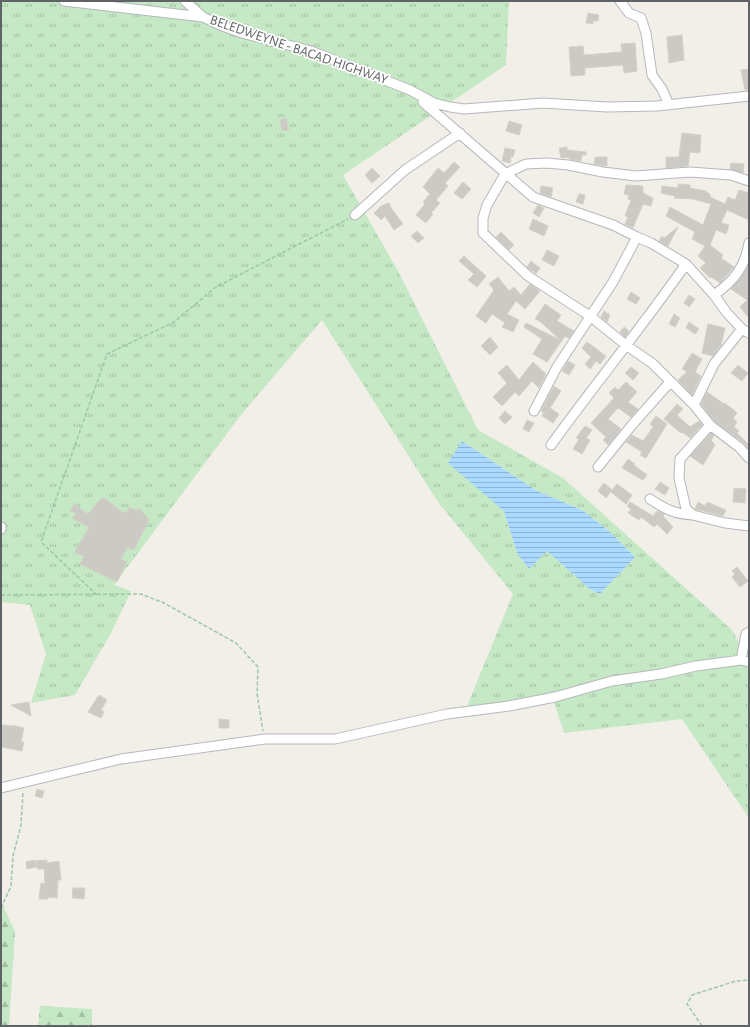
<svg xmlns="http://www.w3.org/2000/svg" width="750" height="1027" viewBox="0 0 750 1027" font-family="'Alegreya Sans',sans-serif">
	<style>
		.grass { fill: url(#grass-tufts); fill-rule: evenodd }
		.forest { fill: url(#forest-firs) }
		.water { fill: url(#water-rules) }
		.building { fill: #cccac5; stroke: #d6d1c6 }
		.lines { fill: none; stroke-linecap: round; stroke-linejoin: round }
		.minor-casing { stroke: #b5b8bc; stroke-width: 11 }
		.path { stroke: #9cc7a9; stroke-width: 1.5; stroke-dasharray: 4 2; stroke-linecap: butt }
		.minor { stroke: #fff; stroke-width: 9 }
		.labels { text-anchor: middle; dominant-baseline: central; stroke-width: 3.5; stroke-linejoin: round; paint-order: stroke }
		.street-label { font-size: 14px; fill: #5f6368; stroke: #fff }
	</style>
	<defs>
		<pattern id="grass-tufts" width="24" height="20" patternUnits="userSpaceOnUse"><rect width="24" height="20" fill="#c5e8c5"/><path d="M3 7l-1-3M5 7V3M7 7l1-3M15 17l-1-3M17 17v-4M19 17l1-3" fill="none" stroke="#a3c0a4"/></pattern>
		<pattern id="forest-firs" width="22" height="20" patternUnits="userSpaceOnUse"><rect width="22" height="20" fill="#c5e8c5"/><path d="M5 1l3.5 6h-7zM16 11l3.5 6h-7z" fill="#a3c0a4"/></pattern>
		<pattern id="water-rules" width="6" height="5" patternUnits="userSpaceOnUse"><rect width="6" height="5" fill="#aadaff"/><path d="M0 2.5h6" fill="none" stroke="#8eb4d2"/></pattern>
	</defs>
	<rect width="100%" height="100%" fill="#f1efe8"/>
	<path class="grass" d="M1,1H509L506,65L343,175L398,271L478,430L563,478L732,630L749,662V818L682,719L564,733L554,702L463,716L513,594L438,502L322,320L240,416L114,585L131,591L111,633L75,695L31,703L46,654L30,605L1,602ZM462,441L537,491L582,510L610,532L635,557L600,594L591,590L547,550L529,569L517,553L504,511Z"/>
	<path class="forest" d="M1,901L15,932L9,1026H1Z
		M40,1006L92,1009V1026H38Z"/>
	<path class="water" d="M462,441L537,491L582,510L610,532L635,557L600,594L591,590L547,551L529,569L517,553L504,511L448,463Z"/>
	<path class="building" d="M588,13L599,15L598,21H593V24L586,23Z
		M682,35L684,60L669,63L667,37Z
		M635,43L637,71L624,73L623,65L585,68V75L571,76L569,47L583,46L584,55L622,52L621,44Z
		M749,69V90H745L741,70Z
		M286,118L289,130L282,131L280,120Z
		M509,121L522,125L519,135L506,131Z
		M682,133L701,135L700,153L690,152L688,166L666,168V157H679Z
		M567,147V150L586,152V155H582L581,161L569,159L570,157L561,158L559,148Z
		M505,148L515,150L513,157L511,156L510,163L502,161Z
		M595,157H607V166L594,164Z
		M454,162L460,167L445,183L448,186L436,200L440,203L431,213L433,214L426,223L416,215L425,204L423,202L430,194L423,187L438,168L444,173Z
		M731,163L744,164L743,173L730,169Z
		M372,168L380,176L372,183L365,175Z
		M463,182L471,189L462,199L454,193Z
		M678,184L690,185V188L706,191V192L710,194V197L725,204L728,197L735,200L739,190L749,193V220L727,210L721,223L729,225L726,234L716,230L710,245L723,255L721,258L734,267L720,283L711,277L710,278L700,268L706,263L698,256L705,246L692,239L695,232L666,216L670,207L703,225L711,204L693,199L674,198L675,196L661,193L662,186L678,188Z
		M626,185L643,186V193L653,198L651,206L643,204L633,228L625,224L628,217L625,216L631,200L628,199L629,195L624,194Z
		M541,186L553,188L551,197L540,193Z
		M579,194L585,195L583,204L576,202Z
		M389,203L391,208L403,224L394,230L385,216L381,220L374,213L381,206Z
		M538,205L544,208L539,217L533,213Z
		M533,219L548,226L544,236L529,229Z
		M678,227L668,246L659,241L662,236L664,238Z
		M417,231L424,238L418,243L411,236Z
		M501,232L514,245L509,250L496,237Z
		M547,250L559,256L554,266L542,260Z
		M464,256L486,276L477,287L468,280L474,274L459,261Z
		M531,261L540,268L536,274L527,267Z
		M749,264V318L740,307L747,300L731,289L742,276Z
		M498,277L509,291L514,287L521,295L530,284L540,291L525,309L516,301L507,314L519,320L513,332L502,327L505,323L492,314L486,323L476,316L494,290L489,284Z
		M631,292L640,298L636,304L627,299Z
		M689,295L695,299L689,307L684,303Z
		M545,304L561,315L557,321L574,331L569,338L565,336L547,362L533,354L542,339L524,327L526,323L560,340L541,322L535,319Z
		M604,311L610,315L607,322L601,317Z
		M674,314L680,318L675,327L669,324Z
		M689,322L699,329L695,334L686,328Z
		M708,324L725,328L721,345L713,356L702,353Z
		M624,327L629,331L625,337L620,332Z
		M490,337L498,347L490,355L481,346Z
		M587,342L606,356L600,364L596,361L590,369L585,364L591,357L582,348Z
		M692,353L702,359L695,372L701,376L692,395L678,380L687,372L682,369Z
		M568,361L575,365L569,375L562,371Z
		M533,362L546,374L539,388L532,381L519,396L515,392L502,406L493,397L507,383L498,373L507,365L519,380Z
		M738,365L748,373L742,381L731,373Z
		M631,367L639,373L633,380L625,373Z
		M626,382L637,392L628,402L638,409L631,417L618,408L608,419L621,429L608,445L603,440L606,437L591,423L614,398L609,393L615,387L618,390Z
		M554,386L561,391L550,408L559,414L553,423L542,416L544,413L541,411Z
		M707,392L724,404L725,403L737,413L733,418L737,422L734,427L739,431L737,433L749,445V449L743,442L714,421L701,404Z
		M677,404L683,409L677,415L690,427L699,421L702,425L690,438L682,432L681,433L664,419Z
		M505,411L512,417L505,424L499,418Z
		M656,416L667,424L646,458L640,455L642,452L626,442L632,435L643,441L653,427L650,424Z
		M527,420L534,423L529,432L523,429Z
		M585,426L592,430L586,438L590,440L582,454L573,449L579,439L576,438Z
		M711,433L714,436L711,440L715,445L703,465L690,456Z
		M628,459L635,464L634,465L647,475L643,480L622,468Z
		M660,482L669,488L665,495L655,489Z
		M604,483L612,490L606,498L598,491Z
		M617,484L632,495L626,504L611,492Z
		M734,488L746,489L745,503L733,502Z
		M101,498L102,499L104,498L124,513L126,511L127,512L129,507L138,511L139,508L149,519L134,550L128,547L121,559L127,562L117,582L80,564L84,556L74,553L89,527L72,518L76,514L70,510L74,504L88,514Z
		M630,502L653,516L657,511L664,514L663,516L673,527L667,534L657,524L654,527L641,517L639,520L628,513L631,509L627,506Z
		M698,502L705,506L707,502L726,510L723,516L695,509Z
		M737,567L748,581L740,587L732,577L735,574L732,571Z
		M99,695L107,700L101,710L104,712L101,718L88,712Z
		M29,702L31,716L11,705Z
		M219,719L229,720V728H219Z
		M1,725L16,726L24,728L21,742H24L22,751L1,747Z
		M37,789L44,791L42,798L35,796Z
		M35,860L36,867L27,869L26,862Z
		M47,860V863L59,861L61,880H58L57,898L48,897V899H39L41,883L45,884L44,869H37L36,861Z
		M73,888H85L84,899L72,898Z"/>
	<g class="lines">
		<g class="minor-casing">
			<path id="minor" d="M64,1L203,17
				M185,1L203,17L220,25L242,33L311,51L410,90L434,103L450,107L464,109L543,103L607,107L657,106L749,96
				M620,1L629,13L641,18L646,33L652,75L662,89L669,105
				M423,102L533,197L613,225L637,237L651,243L686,264L714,295L727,313L742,329L749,333
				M749,181L731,175L690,172L636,176L603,172L568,165L547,163L526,164L505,174L487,205L483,218V233L528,276L590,316L627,346L652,363L694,405L710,425L739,447L749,458
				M355,215L405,170L460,133
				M714,295C734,281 745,267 749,243
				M694,405L714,364L742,329
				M534,411L557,367L613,282L637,237
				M710,425L680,459L679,478L686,509L693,515L725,523L749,526
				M551,445C595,384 643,326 686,264
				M598,467L632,425L670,382
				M650,499C665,509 674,514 693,515
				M1,527V529
				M741,660L746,634L749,632
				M1,788L121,759L265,739H335L447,714L509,706L555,697L612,681L661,674L696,666L741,660L749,662"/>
		</g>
		<path class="path" d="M1,595L141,594L164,603L236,643L258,667L257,694L263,731
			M97,595L41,542L107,354L174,322L216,287L348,219
			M1,908L11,886L13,856L21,825L23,792
			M702,1026L687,1004L692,995L736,981L749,980"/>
		<use href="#minor" class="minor"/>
	</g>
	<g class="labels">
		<g class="street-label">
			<text transform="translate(299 50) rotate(19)">BELEDWEYNE - BACAD HIGHWAY</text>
		</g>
	</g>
	<rect width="750" height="1027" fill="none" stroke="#5f6368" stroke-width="4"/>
</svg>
